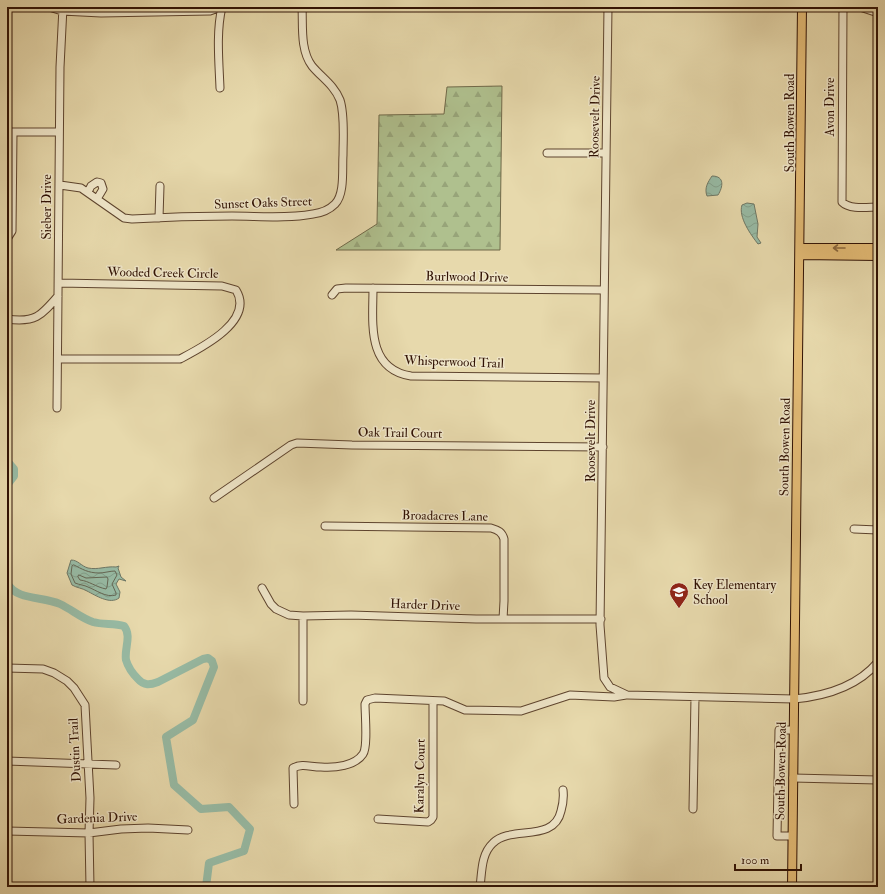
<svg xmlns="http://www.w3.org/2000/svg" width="885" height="894" viewBox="0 0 885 894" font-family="'IM FELL Double Pica',serif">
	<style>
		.forest { fill: url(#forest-firs); stroke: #706949 }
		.water { fill: url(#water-waves); stroke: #6e7765 }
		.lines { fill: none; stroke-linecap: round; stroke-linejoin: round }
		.shore { stroke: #646654; stroke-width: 1 }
		.river { stroke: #97bba5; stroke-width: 8 }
		.minor-casing { stroke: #5e442e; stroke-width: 9 }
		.major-casing { stroke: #311204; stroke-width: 10 }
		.minor { stroke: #efe6c9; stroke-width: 7 }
		.major { stroke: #e4bc76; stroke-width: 8 }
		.oneway { stroke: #8a673d }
		.labels { text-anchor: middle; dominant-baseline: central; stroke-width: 3; stroke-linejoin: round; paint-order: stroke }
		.street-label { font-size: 13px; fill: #311204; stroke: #efe6c9 }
		.poi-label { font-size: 13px; fill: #311204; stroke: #efe6c9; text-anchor: start }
	</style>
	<defs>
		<pattern id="forest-firs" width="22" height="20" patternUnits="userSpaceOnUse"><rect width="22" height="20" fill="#afc08e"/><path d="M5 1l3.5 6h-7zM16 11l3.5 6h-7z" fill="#97a479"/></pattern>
		<pattern id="water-waves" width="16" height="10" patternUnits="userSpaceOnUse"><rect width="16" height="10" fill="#97bba5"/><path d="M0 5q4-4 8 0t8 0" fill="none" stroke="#83a08c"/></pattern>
	</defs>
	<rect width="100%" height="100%" fill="#e7d9ac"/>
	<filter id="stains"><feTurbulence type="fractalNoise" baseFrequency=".005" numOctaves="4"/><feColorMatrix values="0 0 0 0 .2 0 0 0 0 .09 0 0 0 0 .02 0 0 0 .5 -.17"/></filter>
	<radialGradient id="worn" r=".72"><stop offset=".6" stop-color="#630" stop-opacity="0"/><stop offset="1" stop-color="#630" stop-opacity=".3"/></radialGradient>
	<path class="forest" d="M502,86L500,250H336L377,224L379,115L444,114L447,87Z"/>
	<path class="water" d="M712,176C725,176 723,187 718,195L707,196C704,188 708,182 712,176Z
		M747,203L754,204L758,224L757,237L761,243L758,244C751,235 738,217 742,205Z
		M71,560C78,560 81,566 88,568C98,570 106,566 116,567L119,566L118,568L121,577L126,581L119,579L116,584L120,592L119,598C110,605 95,595 87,591C82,588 77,588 72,585L67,573Z"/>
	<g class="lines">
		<path class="shore" d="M74,565C82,569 88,573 99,573C104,573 110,571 115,571L117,575L112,584L116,593V595C106,598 96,590 88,587C84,585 80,585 75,583L71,574L72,566Z
			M79,575L86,578L107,577L108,579L107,587L106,589C96,587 89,581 80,580L78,577Z"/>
		<path class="river" d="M7,462L9,463L14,469V476L7,485
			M7,583C17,601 43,596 60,604C71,609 81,618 93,622C103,625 114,623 124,626C132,636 124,649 126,660C128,667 133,674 138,679C144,686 150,685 158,682L203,659L208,658L212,661L214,667L193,720L166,737L174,785L201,809L229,807L250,829L244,851L209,863L206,887"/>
		<g class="minor-casing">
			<path id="minor" d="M49,7L62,11L101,13L210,11L221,7
				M608,7L600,625L604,678L610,687L627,695L794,699C826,696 857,687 878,662
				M843,7L842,202C850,210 868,207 878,207
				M860,7L878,13
				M220,88C219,62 216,32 222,7
				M7,132H59
				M547,153H606
				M60,185L81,188L124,218L132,219C165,217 198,216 232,216C258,216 287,219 313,214C321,213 329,210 335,204C345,194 342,169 343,155C343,139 345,115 340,100C334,85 322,78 312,66C300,50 303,26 302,7
				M88,192L91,186L97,182L101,183L103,189L97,199
				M159,218L160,186
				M7,239L12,231L13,132
				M373,288C373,322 366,369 411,376L603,378
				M332,295L337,289L346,288L604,290
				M7,319C35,323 41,316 58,296
				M58,359H180C201,348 255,321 236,290L222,286L59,283
				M57,408L60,67L63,7
				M214,498L291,445L297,443L352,445L603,447
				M325,526L491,528C498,530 502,532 504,539V601L503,619
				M854,529L878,530V528
				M262,588L271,604L276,609L289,615L303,616L351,615L476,619H601
				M303,616V701
				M7,668L43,669L54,673L67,681L74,688L85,705L90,798L89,833L90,887
				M7,761L116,765
				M793,778L878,780
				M294,804L293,768C303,763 310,767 321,767C335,768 355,766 363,754C368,747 365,714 365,704L367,700L375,698L444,701L465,710L521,711L570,695L614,697L626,695
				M693,809L695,697
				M378,819L428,822L431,820L433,817V701
				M7,831L89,833L121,829L148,828L188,830
				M792,836H777L779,730H793
				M480,887C482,872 481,854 493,843C511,825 554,843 561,811C563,804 564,798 563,790"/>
		</g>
		<g class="major-casing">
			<path id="major" d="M800,248H878
				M800,255L878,256
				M792,887L802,7"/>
		</g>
		<use href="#minor" class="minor"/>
		<use href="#major" class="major"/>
	</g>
	<defs><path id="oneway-shaft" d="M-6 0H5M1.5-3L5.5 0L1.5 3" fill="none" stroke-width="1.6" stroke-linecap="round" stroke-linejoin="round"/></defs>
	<use class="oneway" href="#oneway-shaft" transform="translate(839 248) rotate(-180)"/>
	<defs>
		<g id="school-pin" transform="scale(1)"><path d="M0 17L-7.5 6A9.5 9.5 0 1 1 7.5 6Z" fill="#8f2418" stroke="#efe6c9"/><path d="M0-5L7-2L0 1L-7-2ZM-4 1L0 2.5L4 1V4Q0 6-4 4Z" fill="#fff"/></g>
	</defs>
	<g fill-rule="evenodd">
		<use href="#school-pin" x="679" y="592"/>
	</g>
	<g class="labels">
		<g class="street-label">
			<text transform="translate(830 107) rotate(-90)">Avon Drive</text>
			<text transform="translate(595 117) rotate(-89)">Roosevelt Drive</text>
			<text transform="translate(790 123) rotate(-90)">South Bowen Road</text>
			<text transform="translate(263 203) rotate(-2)">Sunset Oaks Street</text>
			<text transform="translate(47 207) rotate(-90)">Sieber Drive</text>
			<text transform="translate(163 273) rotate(1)">Wooded Creek Circle</text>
			<text transform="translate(467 277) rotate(1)">Burlwood Drive</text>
			<text transform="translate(454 362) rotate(2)">Whisperwood Trail</text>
			<text transform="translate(400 433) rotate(1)">Oak Trail Court</text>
			<text transform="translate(591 441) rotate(-90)">Roosevelt Drive</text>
			<text transform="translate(785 447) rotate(-89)">South Bowen Road</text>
			<text transform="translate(445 516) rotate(1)">Broadacres Lane</text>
			<text transform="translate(425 605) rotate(2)">Harder Drive</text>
			<text transform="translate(75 750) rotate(-93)">Dustin Trail</text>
			<text transform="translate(781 771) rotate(-89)">South Bowen Road</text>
			<text transform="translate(420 776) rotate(-89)">Karalyn Court</text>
			<text transform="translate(97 818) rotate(-2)">Gardenia Drive</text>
		</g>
		<g class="poi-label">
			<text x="693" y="585">Key Elementary<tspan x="693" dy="15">School</tspan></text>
		</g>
	</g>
	<rect width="885" height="894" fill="none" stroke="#e7d9ac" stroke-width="24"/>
	<rect x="8" y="8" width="869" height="878" fill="none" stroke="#311204" stroke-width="2"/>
	<rect x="12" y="12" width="861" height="870" fill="none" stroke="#311204"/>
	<path d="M735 864v6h66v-6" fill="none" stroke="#311204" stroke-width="2"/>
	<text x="741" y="864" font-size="12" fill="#311204" stroke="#efe6c9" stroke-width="3" paint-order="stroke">100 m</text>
	<rect width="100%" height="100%" filter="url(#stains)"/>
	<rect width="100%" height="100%" fill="url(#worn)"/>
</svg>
